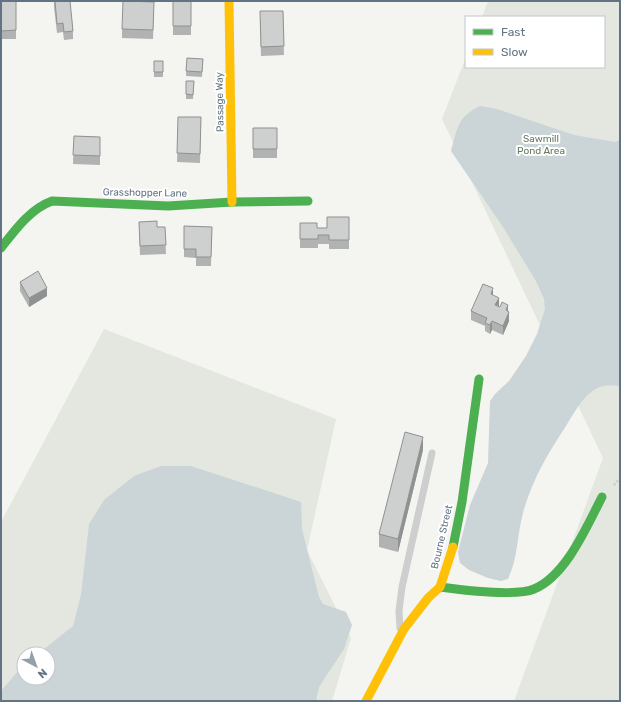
<svg xmlns="http://www.w3.org/2000/svg" width="621" height="702" viewBox="0 0 621 702" font-family="Rubik,sans-serif">
	<style>
		.green { fill: #e3e7df; fill-rule: evenodd }
		.water { fill: #cbd4d6 }
		.lines { fill: none; stroke-linecap: round; stroke-linejoin: round }
		.path { stroke: #cacbcb; stroke-width: 2.5; stroke-dasharray: 2 2; stroke-linecap: butt }
		.lane { stroke: #cdcece; stroke-width: 7 }
		.fast { stroke: #4caf50; stroke-width: 9 }
		.slow { stroke: #ffc107; stroke-width: 9 }
		.wall { fill: #b1b2b2 }
		.shaded-wall { fill: #909191 }
		.building { fill: #cecfcf; stroke: #909191 }
		.labels { text-anchor: middle; dominant-baseline: central; stroke-width: 4; stroke-linejoin: round; paint-order: stroke }
		.street-label { font-size: 10px; fill: #627483; stroke: #fff }
		.park-label { font-size: 10px; fill: #667a61; stroke: #fff }
	</style>
	<rect width="100%" height="100%" fill="#f4f4f1"/>
	<path class="green" d="M488,1H620V701H514L603,458L442,119L466,57V67H604V17H482Z
		M104,329L336,419L307,550L351,638L332,701H1V522ZM24,654H48V678H24Z"/>
	<path class="water" d="M480,106L497,109L574,135L615,142L620,140V386C611,385 602,384 594,390C581,399 574,413 566,426C548,453 531,482 523,513C517,535 518,558 508,579L501,581L488,578L469,570L460,563L458,552L470,505L488,463L490,401L495,394L509,381L526,356L537,334L545,309L544,299L536,281L503,227L451,151C457,129 458,116 480,106Z
		M161,466H191L301,502L302,529L319,597L323,604L346,612L352,625L344,649L319,687L316,701H1V691L24,664V678H48V654H32L35,650L44,649L73,626L81,595L89,524L104,500L134,476Z"/>
	<g class="lines">
		<path class="path" d="M614,485L620,478"/>
		<path class="lane" d="M400,628L399,611L402,587L432,453"/>
		<path class="fast" d="M1,248C15,230 30,209 52,201L168,206L232,202L308,201
			M453,547L462,502L479,379
			M440,587C462,590 515,597 534,589C566,576 587,526 602,497"/>
		<path class="slow" d="M229,1L232,202
			M366,701L404,629L428,598L440,587L453,547"/>
	</g>
	<path class="wall" d="M1,1H16V39H1Z
		M54,1H70L73,31V39L64,40L63,32L57,33L54,7Z
		M173,1H191V35H173Z
		M154,11L153,39L122,38V29Z
		M283,11L284,55L261,56L260,20Z
		M187,58L203,59L202,77L186,76Z
		M154,61H163V77H154Z
		M186,81H194L193,99H186Z
		M178,117H201L200,163L177,162Z
		M253,128H277V158H253Z
		M74,136L100,137V165L73,164Z
		M349,217V249H329V244H318V248H300V223L317,228H327Z
		M139,222L157,227H165L166,254L140,255Z
		M184,226L212,227L211,266H196V258L184,257Z
		M20,282L47,296L29,307L20,291Z
		M493,295L499,307L508,311L509,321L503,335L492,330L490,334L485,331V326L471,320V311Z
		M423,450L398,552L379,547V534Z"/>
	<path class="shaded-wall" d="M47,288V296L29,307V298Z
		M493,288V297L491,294Z
		M499,298V306L495,305Z
		M508,305V314L509,312V321L503,335V326L506,310Z
		M492,321V330L490,334V325Z
		M423,437V450L398,552V539Z"/>
	<path class="building" d="M1,1H16V30L1,31Z
		M55,1H70L73,31L64,32L63,23L57,24Z
		M123,1L154,2L153,30L122,29Z
		M173,1H191V26H173Z
		M260,11H283L284,46L261,47Z
		M187,58L203,59L202,72L186,71Z
		M154,61H163V72H154Z
		M186,81H194L193,95L186,94Z
		M178,117H201L200,154L177,153Z
		M253,128H277V149H253Z
		M74,136L100,137V156L73,155Z
		M327,217H349V240H329V235H318V239H300V223H317V228H327Z
		M157,221V227H165L166,245L140,246L139,222Z
		M184,226L212,227L211,257H196V249H184Z
		M38,271L47,288L29,298L20,282Z
		M483,284L493,288L491,294L499,298L495,305L500,307L502,302L508,305L506,310L509,312L503,326L492,321L490,325L485,323L487,318L471,311Z
		M405,432L423,437L398,539L379,534Z"/>
	<g class="labels">
		<g class="street-label">
			<text transform="translate(220 102) rotate(-91)">Passage Way</text>
			<text transform="translate(145 193) rotate(1)">Grasshopper Lane</text>
			<text transform="translate(442 537) rotate(-77)">Bourne Street</text>
		</g>
		<g class="park-label">
			<text x="541" y="139">Sawmill<tspan x="541" dy="12">Pond Area</tspan></text>
		</g>
	</g>
	<rect width="621" height="702" fill="none" stroke="#627483" stroke-width="4"/>
	<rect x="465" y="16" width="140" height="52" fill="#ffffff" stroke="#c0c7cd"/>
	<rect x="473" y="29" width="20" height="6" fill="#4caf50" stroke="#c0c7cd"/>
	<text x="501" y="36" font-size="12" fill="#627483">Fast</text>
	<rect x="473" y="49" width="20" height="6" fill="#ffc107" stroke="#c0c7cd"/>
	<text x="501" y="56" font-size="12" fill="#627483">Slow</text>
	<g transform="translate(36 666) rotate(139)"><circle r="19" fill="#ffffff" stroke="#c0c7cd"/>
	<path d="M0-3L7 15L0 10L-7 15Z" fill="#95a1aa"/>
	<text y="-6" font-size="11" font-weight="bold" text-anchor="middle" fill="#627483">N</text>
	</g>
</svg>
